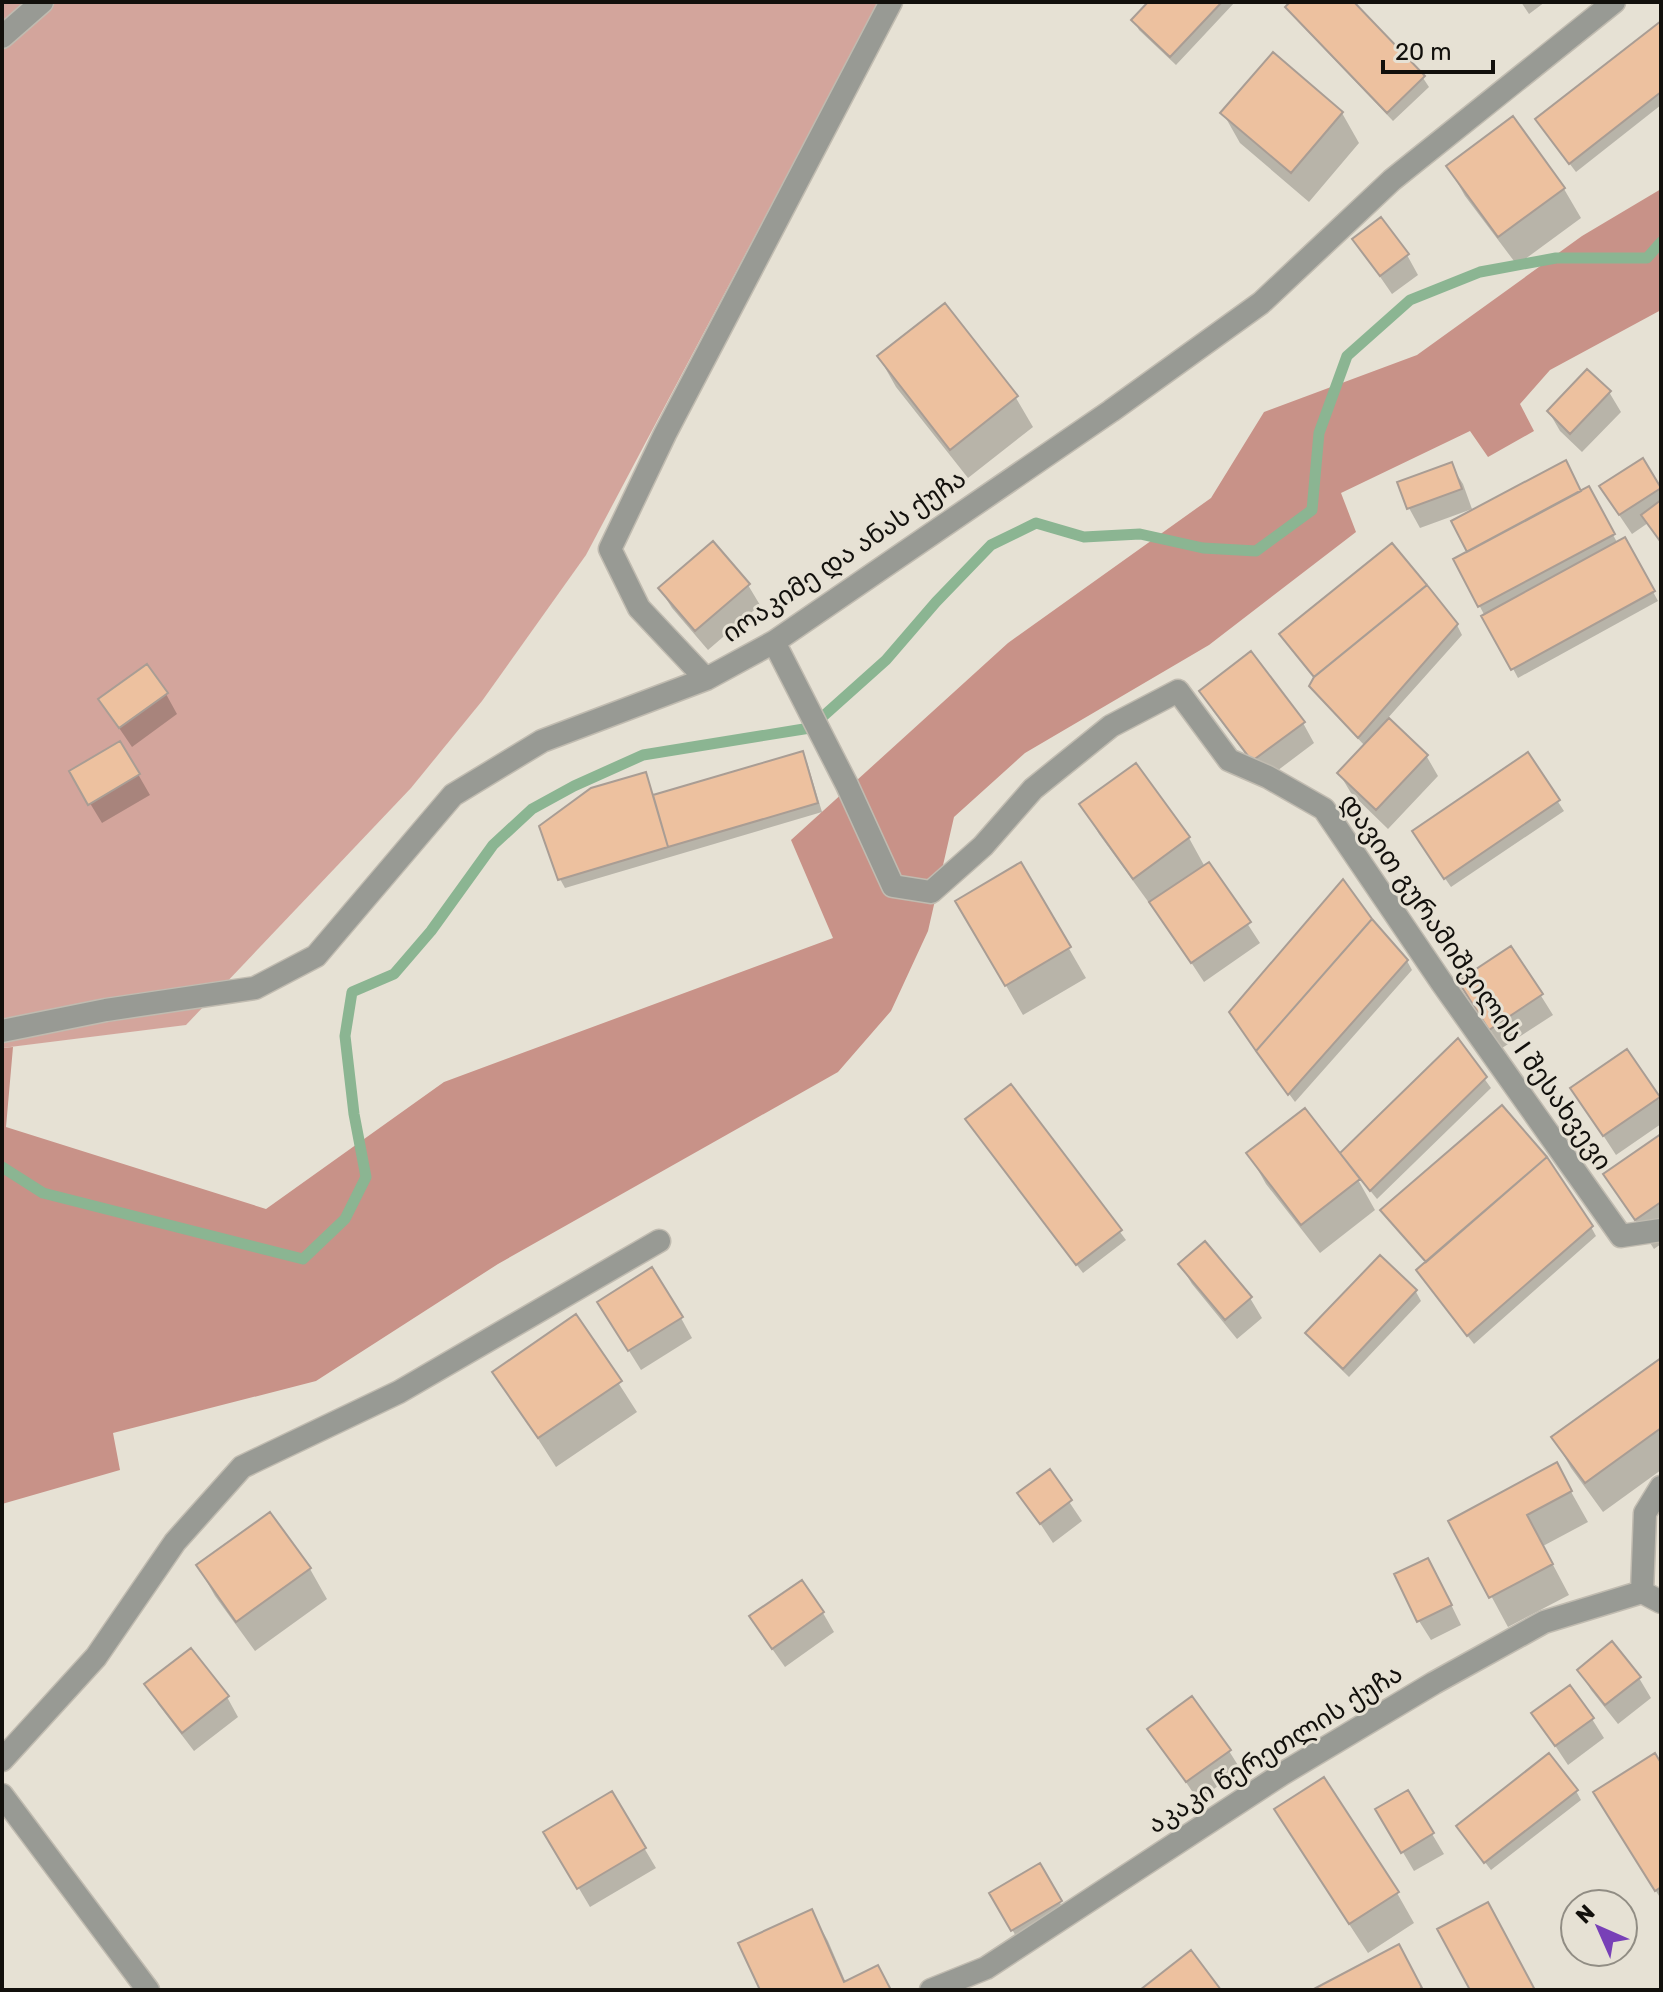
<svg xmlns="http://www.w3.org/2000/svg" width="1663" height="1992" viewBox="0 0 1663 1992" font-family="Rubik,'Noto Sans Georgian',sans-serif">
	<style>
		.green { fill: #d3a59c }
		.forest { fill: #c89288 }
		.shadow { fill: #0003 }
		.lines { fill: none; stroke-linecap: round; stroke-linejoin: round }
		.stream { stroke: #8bb592; stroke-width: 11 }
		.building { fill: #edc19f; stroke: #a99d94; stroke-width: 2 }
		.minor-casing { stroke: #c0bbb0; stroke-width: 25 }
		.minor { stroke: #989a94; stroke-width: 22 }
		.labels { text-anchor: middle; dominant-baseline: central; stroke-width: 6; stroke-linejoin: round; paint-order: stroke }
		.street-label { font-size: 26px; fill: #12100c; stroke: #e6e1d4 }
	</style>
	<rect width="100%" height="100%" fill="#e6e1d4"/>
	<path class="green" d="M2,2H879L586,555L482,701L411,788L186,1025L2,1048Z"/>
	<path class="forest" d="M1661,189V310L1550,370L1520,404L1534,431L1488,457L1470,431L1341,493L1356,532L1209,645L1025,753L954,817L928,931L891,1011L838,1072L498,1264L316,1381L113,1433L120,1470L2,1504V1048L13,1047L6,1127L266,1209L444,1082L833,938L791,840L1008,643L1211,498L1264,412L1417,355L1582,236Z"/>
	<path class="shadow" d="M1151,2H1235L1176,65L1139,30L1134,20Z
		M1293,2H1351L1423,78L1429,87L1393,121L1293,16L1288,7Z
		M1521,2H1545L1529,14Z
		M1661,24V105L1576,172L1543,129Z
		M1223,113H1342L1359,143L1309,202L1240,143Z
		M1448,166L1564,189L1581,218L1517,265L1465,196Z
		M1354,239L1407,255L1418,275L1392,294Z
		M944,306L1016,398L1033,427L968,478L896,387L879,357Z
		M1609,392L1621,412L1582,452L1560,431L1549,412Z
		M1642,460L1661,489V543L1648,523L1632,534L1613,506Z
		M1451,465L1463,484L1472,509L1420,528L1409,508Z
		M1588,489L1618,544L1625,540L1658,601L1518,678L1455,560Z
		M748,585L760,605L708,650L672,608L660,589Z
		M1457,625L1462,635L1387,719L1427,757L1438,776L1388,829L1351,793L1339,773L1365,746L1317,695L1311,686L1315,679L1281,634Z
		M1202,691L1303,723L1314,743L1265,780L1213,711Z
		M166,694L177,714L132,747L100,700Z
		M120,743L150,795L102,823L71,772Z
		M802,753L807,762L822,812L565,888L560,879L645,774L654,797Z
		M1527,755L1564,811L1451,887L1419,841Z
		M1136,765L1189,838L1205,867L1209,865L1260,943L1204,982L1154,906L1152,907L1099,834L1082,804Z
		M1020,864L1086,978L1023,1015L957,901Z
		M1511,948L1553,1015L1502,1048L1472,1001Z
		M1407,961L1412,970L1295,1102L1236,1021Z
		M1457,1041L1491,1088L1377,1199L1359,1177L1357,1178L1375,1210L1320,1253L1266,1184L1249,1154L1339,1156Z
		M1011,1087L1126,1240L1083,1273L973,1128Z
		M1573,1089L1658,1098L1661,1103V1124L1616,1155Z
		M1661,1136V1244L1654,1249L1606,1175Z
		M1383,1211L1591,1227L1596,1236L1474,1344L1424,1280L1427,1264Z
		M1205,1244L1250,1298L1262,1318L1237,1339L1192,1284L1180,1264Z
		M1380,1257L1416,1292L1421,1301L1349,1377L1313,1342L1308,1333Z
		M576,1317L637,1412L556,1467L495,1372Z
		M681,1318L692,1338L641,1370L611,1322Z
		M1661,1360V1470L1603,1512L1571,1468L1554,1438Z
		M1556,1465L1588,1522L1543,1546L1569,1595L1508,1627L1451,1522Z
		M1049,1472L1082,1521L1053,1543L1020,1493Z
		M270,1514L310,1569L327,1599L255,1651L215,1596L198,1566Z
		M1439,1580L1461,1625L1431,1640L1419,1621Z
		M823,1613L834,1632L785,1667L763,1636Z
		M1579,1670L1639,1678L1651,1698L1618,1724L1591,1690Z
		M147,1684L227,1697L238,1717L194,1751L158,1704Z
		M1534,1714L1592,1719L1604,1738L1568,1765Z
		M1150,1729L1229,1751L1241,1770L1198,1800Z
		M1661,1766V1899L1612,1823Z
		M1576,1791L1581,1800L1491,1870L1464,1835Z
		M1407,1792L1444,1854L1414,1871L1378,1810Z
		M612,1794L656,1868L590,1907L546,1833Z
		M1294,1840L1397,1893L1414,1923L1368,1953Z
		M1039,1866L1071,1922L1024,1950L991,1893Z
		M811,1911L828,1941L846,1983L890,1990H762Z"/>
	<g class="lines">
		<path class="stream" d="M2,1167L43,1193L303,1259L345,1219L366,1177L354,1114L345,1036L352,992L394,974L431,931L493,845L532,809L574,786L643,755L810,728L886,660L936,602L991,545L1036,523L1084,537L1140,534L1203,548L1256,551L1312,510L1319,433L1347,356L1410,300L1480,272L1556,258H1647L1661,242"/>
	</g>
	<path class="building" d="M1148,2H1222L1170,57L1131,20Z
		M1290,2H1354L1425,76L1387,113L1285,7Z
		M1661,21V92L1569,164L1535,119Z
		M1273,52L1343,112L1291,173L1220,113Z
		M1513,116L1565,188L1498,237L1446,166Z
		M1381,217L1409,254L1380,276L1352,239Z
		M945,303L1018,396L950,450L877,356Z
		M1587,369L1611,391L1570,434L1547,411Z
		M1643,458L1661,488L1619,515L1599,486Z
		M1566,460L1581,491L1467,552L1451,521Z
		M1452,462L1462,489L1407,509L1397,482Z
		M1589,486L1615,534L1478,607L1453,559Z
		M1661,500V540L1660,541L1641,515Z
		M1625,537L1655,591L1511,670L1481,616Z
		M713,541L750,584L695,631L658,588Z
		M1392,543L1427,585L1314,677L1279,634Z
		M1427,585L1458,624L1358,738L1309,686L1314,677Z
		M1251,651L1305,722L1252,761L1199,691Z
		M147,664L168,693L119,728L98,699Z
		M1389,718L1428,755L1376,810L1337,773Z
		M120,741L140,774L88,805L69,771Z
		M803,751L818,803L668,847L653,795Z
		M1528,752L1560,800L1444,879L1412,831Z
		M1136,763L1190,837L1133,879L1079,804Z
		M646,772L668,847L558,880L539,826L591,788Z
		M1021,862L1071,947L1005,986L955,901Z
		M1209,862L1251,922L1191,963L1149,902Z
		M1343,879L1372,919L1256,1051L1229,1012Z
		M1372,919L1408,960L1288,1095L1256,1051Z
		M1511,946L1543,994L1489,1030L1458,981Z
		M1458,1038L1487,1077L1370,1191L1340,1153Z
		M1627,1049L1660,1097L1603,1136L1570,1088Z
		M1011,1084L1122,1230L1076,1265L965,1119Z
		M1502,1105L1547,1157L1426,1262L1380,1210Z
		M1305,1108L1360,1179L1301,1225L1246,1153Z
		M1661,1134V1202L1635,1220L1603,1174Z
		M1547,1157L1593,1226L1467,1336L1416,1270Z
		M1205,1241L1252,1297L1225,1320L1178,1264Z
		M1380,1255L1417,1290L1343,1369L1305,1333Z
		M652,1267L683,1317L628,1351L597,1302Z
		M576,1314L622,1381L538,1438L492,1372Z
		M1661,1358V1428L1585,1483L1551,1437Z
		M1557,1462L1572,1491L1527,1515L1553,1564L1489,1598L1448,1521Z
		M1050,1469L1072,1500L1040,1524L1017,1493Z
		M270,1512L311,1568L236,1622L196,1565Z
		M1428,1558L1452,1605L1417,1622L1394,1574Z
		M802,1580L824,1612L772,1649L749,1616Z
		M1612,1641L1641,1677L1605,1705L1577,1670Z
		M191,1648L229,1696L182,1733L144,1684Z
		M1570,1685L1594,1718L1555,1746L1531,1713Z
		M1192,1696L1231,1750L1186,1782L1147,1729Z
		M1549,1753L1578,1790L1484,1863L1456,1826Z
		M1655,1753L1661,1763V1887L1655,1891L1593,1792Z
		M1324,1777L1399,1892L1349,1924L1274,1809Z
		M1408,1790L1434,1833L1401,1853L1375,1809Z
		M612,1791L646,1848L577,1889L543,1832Z
		M1040,1863L1062,1901L1011,1931L989,1893Z
		M1488,1902L1535,1990H1470L1437,1929Z
		M812,1909L844,1982L878,1965L891,1990H760L738,1943Z
		M1399,1944L1422,1988L1417,1990H1312Z
		M1191,1950L1221,1990H1140Z"/>
	<g class="lines">
		<g class="minor-casing">
			<path id="minor" d="M2,37L42,2
				M774,642L847,785L893,886L931,892L983,846L1033,789L1111,726L1178,691L1229,760L1268,777L1324,809L1442,983L1621,1236L1661,1230
				M706,679L639,608L610,549L665,434L891,2
				M2,1031L106,1010L255,988L316,956L453,795L542,741L706,679L774,642L1111,411L1261,303L1392,180L1614,2
				M1642,1592L1645,1513L1661,1487
				M2,1760L96,1657L175,1542L242,1467L399,1392L659,1241
				M2,1795L148,1990
				M931,1990L986,1968L1282,1774L1434,1683L1544,1622L1642,1592L1661,1602"/>
		</g>
		<use href="#minor" class="minor"/>
	</g>
	<g class="labels">
		<g class="street-label">
			<text transform="translate(844 556) rotate(-34)">იოაკიმე და ანას ქუჩა</text>
			<text transform="translate(1476 982) rotate(55)">დავით გურამიშვილის I შესახვევი</text>
			<text transform="translate(1275 1749) rotate(-32)">აკაკი წერეთლის ქუჩა</text>
		</g>
	</g>
	<rect width="1663" height="1992" fill="none" stroke="#12100c" stroke-width="8"/>
	<g transform="translate(1599 1928) rotate(315)"><circle r="38" fill="#e6e1d4" stroke="#918d84" stroke-width="2"/>
	<path d="M0-6L14 30L0 20L-14 30Z" fill="#7840b7"/>
	<text y="-12" font-size="22" font-weight="bold" text-anchor="middle" fill="#12100c">N</text>
	</g>
	<path d="M1383 60v12h110v-12" fill="none" stroke="#12100c" stroke-width="4"/>
	<text x="1395" y="60" font-size="24" fill="#12100c" stroke="#e6e1d4" stroke-width="6" paint-order="stroke">20 m</text>
</svg>
